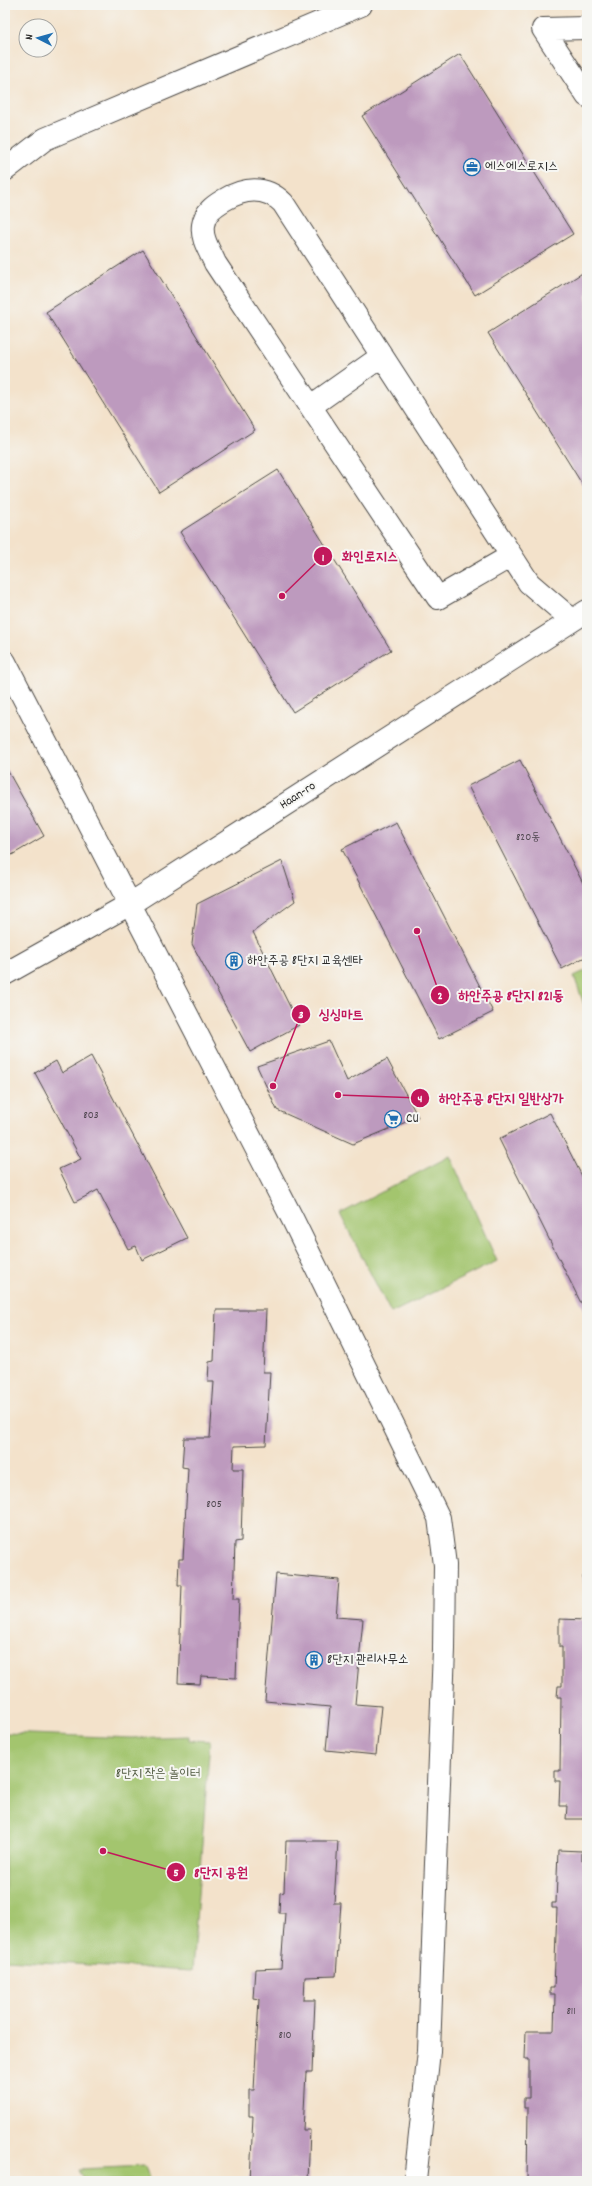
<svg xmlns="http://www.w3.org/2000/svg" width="592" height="2186" viewBox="0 0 592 2186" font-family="Dekko,'Poor Story',sans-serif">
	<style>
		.green { fill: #a3c56e; stroke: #67784c }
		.building { fill: #bd9abe }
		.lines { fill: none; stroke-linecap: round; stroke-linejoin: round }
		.minor-casing { stroke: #494643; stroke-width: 24 }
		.minor { stroke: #fff; stroke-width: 22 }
		.labels { text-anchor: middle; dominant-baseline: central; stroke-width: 4; stroke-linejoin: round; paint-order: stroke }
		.number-label { font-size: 11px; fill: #504750 }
		.poi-label { font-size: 13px; fill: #2b2b2b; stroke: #f6f6f2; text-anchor: start }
		.street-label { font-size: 13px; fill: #2b2b2b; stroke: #f6f6f2 }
		.park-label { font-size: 13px; fill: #4f593f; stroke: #f6f6f2 }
		.leader { fill: none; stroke: #c2185b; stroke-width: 1.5 }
		.callout-dot { fill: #c2185b; stroke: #f6f6f2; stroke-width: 1.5 }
		.mark-label { font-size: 12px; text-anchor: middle; font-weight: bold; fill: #fff }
		.callout-label { font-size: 14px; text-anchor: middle; font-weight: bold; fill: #c2185b; stroke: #f6f6f2; stroke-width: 4; stroke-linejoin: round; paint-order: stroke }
	</style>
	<rect width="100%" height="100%" fill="#f6f6f2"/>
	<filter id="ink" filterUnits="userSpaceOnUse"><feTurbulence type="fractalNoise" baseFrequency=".025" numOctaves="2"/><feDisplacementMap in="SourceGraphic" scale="8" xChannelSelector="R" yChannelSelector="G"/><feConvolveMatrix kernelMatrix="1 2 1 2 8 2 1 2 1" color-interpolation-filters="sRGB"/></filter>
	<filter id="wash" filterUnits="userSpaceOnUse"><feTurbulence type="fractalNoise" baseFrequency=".012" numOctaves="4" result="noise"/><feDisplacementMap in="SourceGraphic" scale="16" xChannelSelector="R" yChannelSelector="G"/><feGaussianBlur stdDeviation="0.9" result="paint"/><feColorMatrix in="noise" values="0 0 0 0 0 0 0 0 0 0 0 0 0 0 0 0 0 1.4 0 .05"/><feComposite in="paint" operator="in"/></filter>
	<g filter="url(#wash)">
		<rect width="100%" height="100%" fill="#f3e2cb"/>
		<path class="green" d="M587,970V1013L574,976Z
			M450,1156L497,1261L391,1313L340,1214Z
			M5,1733L131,1738L189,1736V1740L210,1741L192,1971L5,1960Z
			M145,2166L150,2181H85L79,2169Z"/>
		<g id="blocks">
			<path class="building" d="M460,54L573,234L475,295L362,116Z
				M143,250L255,430L159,492L46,312Z
				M584,272L587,276V492L488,333Z
				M278,470L391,650L293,712L180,532Z
				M520,760L587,891V956L562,969L468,786Z
				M5,766L44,836L5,859Z
				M396,822L493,1012L439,1039L342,849Z
				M282,861L295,901L253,932L299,1025L250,1052L192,944L197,904Z
				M329,1041L347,1081L387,1059L418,1117L353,1144L277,1110L257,1066Z
				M91,1056L187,1238L142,1260L136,1246L128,1249L98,1190L75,1202L59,1169L81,1159L35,1073L56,1061L62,1073Z
				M550,1113L587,1186V1315L499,1139Z
				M216,1310H266L263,1372H270L266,1445L234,1446L233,1469H243L241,1541L235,1542L233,1599H239L236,1678L201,1676L200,1684L178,1683L182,1585H178L179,1559H183L188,1468L182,1467L184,1438H210L214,1382H208L209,1362L214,1361Z
				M276,1574L339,1580L336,1617L363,1619L355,1704L381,1706L376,1755L326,1750L330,1707L265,1701Z
				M583,1576H587V1583H583Z
				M559,1619L587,1620V1819H566L567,1806H559L560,1781H555V1771H560L561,1697H557L558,1686H562V1647H559Z
				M286,1841H338L334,1903H341L336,1976L305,1977L304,2000H315L312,2072H306L303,2130H310L308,2181H250L253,2116H249V2090H254L259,1999L253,1998L255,1969L281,1968L285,1913H279L280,1893L284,1892Z
				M558,1850L582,1851V1861H587V2181H527L528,2108H524V2098H529V2059H525L526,2031H554L555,1994H550V1988H554L557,1908H552V1903H556Z"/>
		</g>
	</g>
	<g filter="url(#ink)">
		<use href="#blocks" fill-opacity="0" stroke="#494643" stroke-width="1"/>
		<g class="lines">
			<g class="minor-casing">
				<path id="minor" d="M587,28L543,29L587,96
					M5,170L45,139L361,5
					M311,406L382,356
					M511,556L438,598L215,263C210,251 201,239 203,225C205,212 214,206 224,200C244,188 265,185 283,203L529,583L572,620
					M5,662L292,1218L439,1518L445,1565L444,1649L429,2051L415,2181
					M5,974L130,904L587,611"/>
			</g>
			<use href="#minor" class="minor"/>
		</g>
	</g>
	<defs>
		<g id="office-ring" transform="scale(0.9)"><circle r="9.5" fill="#f6f6f2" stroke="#1f6fb2" stroke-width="1.5"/><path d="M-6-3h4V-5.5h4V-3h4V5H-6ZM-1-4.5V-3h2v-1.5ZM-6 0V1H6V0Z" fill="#1f6fb2"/></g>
		<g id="building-ring" transform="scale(0.9)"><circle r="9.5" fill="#f6f6f2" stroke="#1f6fb2" stroke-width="1.5"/><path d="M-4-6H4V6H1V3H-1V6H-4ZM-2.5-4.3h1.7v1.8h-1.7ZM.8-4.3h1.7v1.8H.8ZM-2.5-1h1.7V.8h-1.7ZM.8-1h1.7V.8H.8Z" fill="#1f6fb2"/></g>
		<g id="supermarket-ring" transform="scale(0.9)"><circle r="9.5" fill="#f6f6f2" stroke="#1f6fb2" stroke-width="1.5"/><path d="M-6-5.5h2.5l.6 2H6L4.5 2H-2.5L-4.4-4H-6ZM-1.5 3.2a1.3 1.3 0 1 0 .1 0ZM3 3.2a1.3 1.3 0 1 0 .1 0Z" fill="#1f6fb2"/></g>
	</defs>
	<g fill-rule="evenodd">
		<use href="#office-ring" x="472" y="167"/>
		<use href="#building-ring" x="234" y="961"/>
		<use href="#supermarket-ring" x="393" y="1119"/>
		<use href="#building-ring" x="314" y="1660"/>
	</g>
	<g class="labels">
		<g class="number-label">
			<text x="528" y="838">820동</text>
			<text x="91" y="1116">803</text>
			<text x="214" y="1505">805</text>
			<text x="571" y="2012">811</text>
			<text x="285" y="2036">810</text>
		</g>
		<g class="poi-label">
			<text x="485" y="167">에스에스로지스</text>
			<text x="247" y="961">하안주공 8단지 교육센타</text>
			<text x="406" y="1119">CU</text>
			<text x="327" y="1660">8단지 관리사무소</text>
		</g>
		<g class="street-label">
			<text transform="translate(298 796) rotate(-33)">Haan-ro</text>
		</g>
		<g class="park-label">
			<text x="158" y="1774">8단지 작은 놀이터</text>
		</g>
	</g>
	<path class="leader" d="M282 596L323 556M417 931L440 995M273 1086L301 1014M338 1095L420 1098M103 1851L176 1872"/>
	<g class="callout-dot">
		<circle cx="282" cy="596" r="4"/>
		<circle cx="417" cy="931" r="4"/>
		<circle cx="273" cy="1086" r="4"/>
		<circle cx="338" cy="1095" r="4"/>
		<circle cx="103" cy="1851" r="4"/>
		<circle cx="323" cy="556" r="10"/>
		<circle cx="440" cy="995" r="10"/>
		<circle cx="301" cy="1014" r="10"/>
		<circle cx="420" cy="1098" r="10"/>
		<circle cx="176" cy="1872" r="10"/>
	</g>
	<g class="mark-label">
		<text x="323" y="561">1</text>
		<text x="440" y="999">2</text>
		<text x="301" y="1018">3</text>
		<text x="420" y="1102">4</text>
		<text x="176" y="1876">5</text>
	</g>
	<g class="callout-label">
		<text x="370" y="561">화인로지스</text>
		<text x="511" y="1000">하안주공 8단지 821동</text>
		<text x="341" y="1019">싱싱마트</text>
		<text x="501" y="1103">하안주공 8단지 일반상가</text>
		<text x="221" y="1877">8단지 공원</text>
	</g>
	<rect width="592" height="2186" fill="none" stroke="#f6f6f2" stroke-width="20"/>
	<g transform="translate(38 38) rotate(276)"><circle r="19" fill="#f6f6f2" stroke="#a5a5a2"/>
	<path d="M0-3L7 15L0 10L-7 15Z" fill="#1f6fb2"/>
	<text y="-6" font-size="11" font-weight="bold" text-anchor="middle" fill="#2b2b2b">N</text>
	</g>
</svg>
